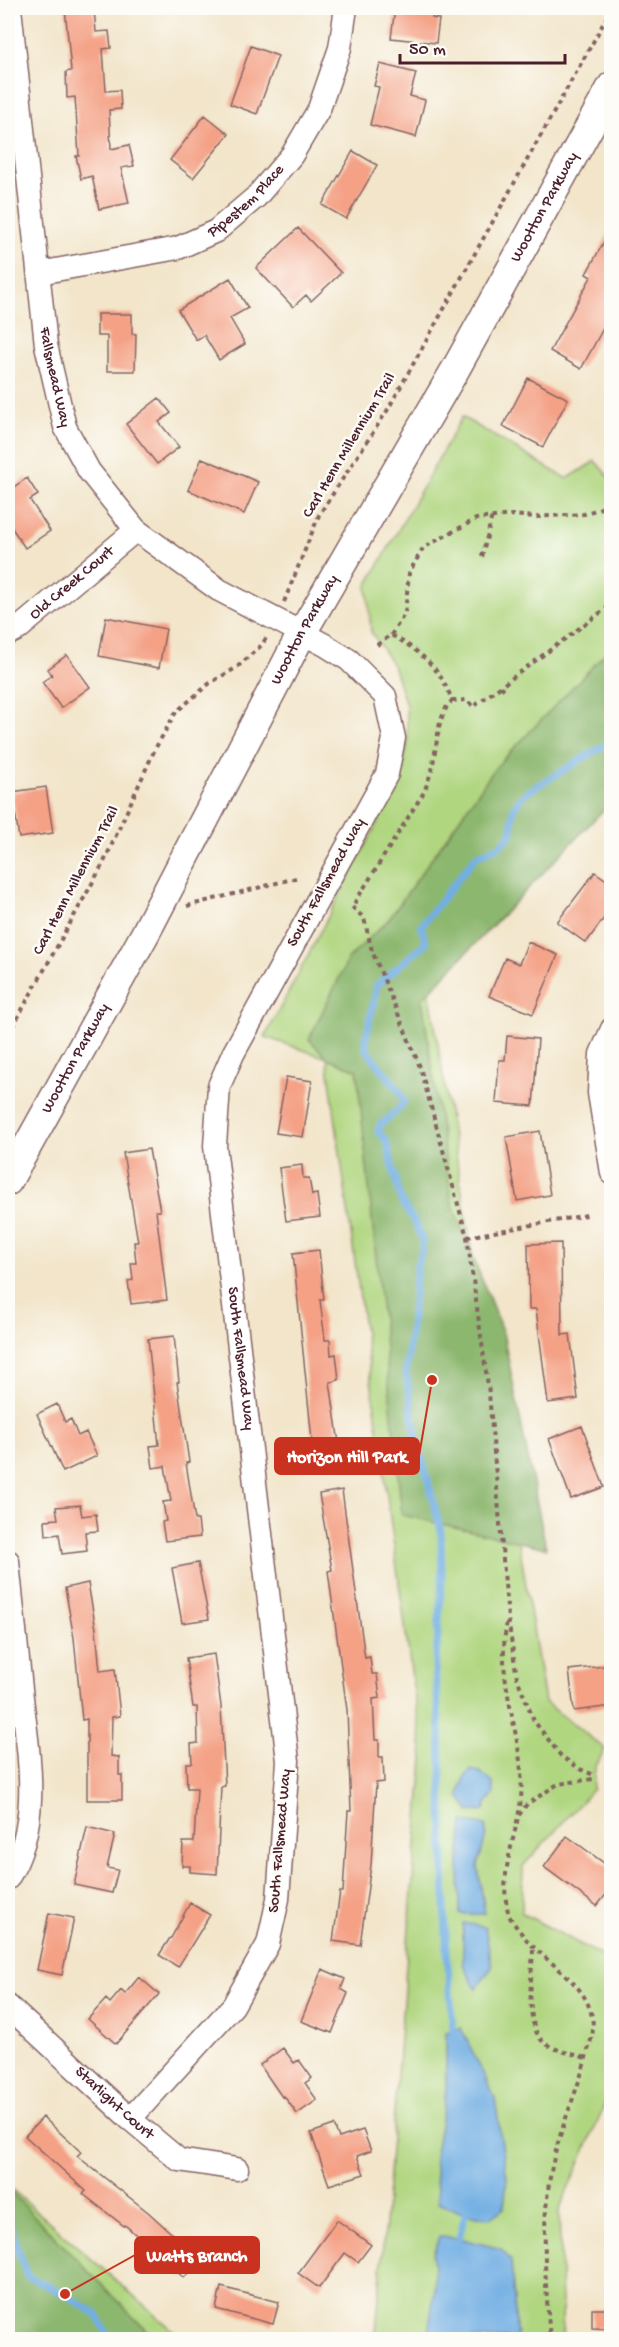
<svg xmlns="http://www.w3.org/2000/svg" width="619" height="2347" viewBox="0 0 619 2347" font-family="'Gochi Hand',sans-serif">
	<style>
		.green { fill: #b0d680; stroke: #7d7a56; stroke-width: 1.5 }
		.forest { fill: #8cb76e; stroke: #6b6b4c; stroke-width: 1.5 }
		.water { fill: #71aee3; stroke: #5e6687; stroke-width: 1.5 }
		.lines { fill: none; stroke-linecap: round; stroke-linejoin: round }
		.stream { stroke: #71aee3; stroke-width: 7 }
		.building { fill: #f4a186 }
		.minor-casing { stroke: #856463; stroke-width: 25 }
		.major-casing { stroke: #856463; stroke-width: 31 }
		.path { stroke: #856463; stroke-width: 4; stroke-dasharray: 4.5 4.5; stroke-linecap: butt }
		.minor { stroke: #fff; stroke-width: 22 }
		.major { stroke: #fff; stroke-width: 28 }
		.labels { text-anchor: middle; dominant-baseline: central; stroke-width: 5; stroke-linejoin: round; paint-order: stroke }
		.street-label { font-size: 16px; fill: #4a1f2b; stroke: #fdfcf7 }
		.leader { fill: none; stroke: #c8321e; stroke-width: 2 }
		.callout-dot { fill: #c8321e; stroke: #fdfcf7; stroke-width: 2 }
		.callout { fill: #c8321e; stroke: #c8321e; stroke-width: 2 }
		.callout-label { font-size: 18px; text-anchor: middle; font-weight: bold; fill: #fff }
	</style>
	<rect width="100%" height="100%" fill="#fdfcf7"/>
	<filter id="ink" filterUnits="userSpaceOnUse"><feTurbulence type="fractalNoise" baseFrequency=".0167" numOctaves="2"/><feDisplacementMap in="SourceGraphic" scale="12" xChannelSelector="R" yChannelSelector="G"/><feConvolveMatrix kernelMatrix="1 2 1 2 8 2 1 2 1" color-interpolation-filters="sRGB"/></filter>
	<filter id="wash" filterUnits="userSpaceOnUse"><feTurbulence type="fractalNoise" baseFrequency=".008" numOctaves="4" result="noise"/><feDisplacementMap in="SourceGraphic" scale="24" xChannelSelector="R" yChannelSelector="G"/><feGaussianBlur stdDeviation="1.35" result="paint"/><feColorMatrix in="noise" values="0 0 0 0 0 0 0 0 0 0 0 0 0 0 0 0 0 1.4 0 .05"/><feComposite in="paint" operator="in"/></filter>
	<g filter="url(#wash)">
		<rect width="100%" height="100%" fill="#f2e5ca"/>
		<path class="green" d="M462,417L567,479L595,461L611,479V778L429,989L545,1702L605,1749L595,1768L593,1789L523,1866L522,1913L611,1961V2090L559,2210L563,2339H361L376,2333L423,1758L327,1058L265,1037L401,778L408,742L406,705L393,665L371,632L367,586Z
			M8,2186L183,2339H8Z"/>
		<path class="forest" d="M611,647V802L422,999L452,1204L503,1333L546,1548L402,1515L357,1070L327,1058L309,1039L349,958L389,919L496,767Z
			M8,2189L149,2333L159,2339H8Z"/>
		<path class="water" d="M471,1770L480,1772L493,1783L494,1794L487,1802L485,1810L470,1812L459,1796L465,1776Z
			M463,1822L486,1825V1835L478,1866L485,1914H460L459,1862Z
			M463,1923L485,1927L492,1967L476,1989L463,1964Z
			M461,2028L495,2098L507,2178L504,2208L490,2218L465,2214L438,2203L434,2158L446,2091V2032Z
			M439,2237L459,2238L501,2249L511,2261L517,2339H427L435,2289L433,2254Z"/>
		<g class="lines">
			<path class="stream" d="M453,2030L446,1938L440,1731L435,1671L442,1582L441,1531L415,1430L406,1373L417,1265L422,1251V1239L415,1223L401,1201L386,1140L378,1132L379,1126L400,1108L404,1101L400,1092L366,1049V1038L377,985L426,943L421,926L476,856L498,847L511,835L514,807L524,794L612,741
				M8,2219L27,2276L65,2294L96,2314L111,2340
				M459,2238L465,2214"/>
		</g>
		<g id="blocks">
			<path class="building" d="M65,8H94L96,32L109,31L111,48L103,49L106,91L120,90L121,109L109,110L111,149L129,145L134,166L121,168L129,203L99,209L92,176L81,179L76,156H79L75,97L67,98L66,72L71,71Z
				M395,8H433L432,18L439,19L436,43L391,38Z
				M251,46L278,56L257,114L230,104Z
				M380,64L416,73L410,96L425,100L416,137L370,125L379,87L374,86Z
				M205,115L229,134L193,178L170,160Z
				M353,151L377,165L346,219L322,205Z
				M612,227V312L581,369L550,351L591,277L586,274Z
				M298,228L341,273L311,301L306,295L293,307L256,268Z
				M230,278L248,308L230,318L245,344L219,360L204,335L196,340L178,310Z
				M97,314H132V334H136L135,371H107V336H97Z
				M528,378L568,399L543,447L503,426Z
				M159,398L171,413L159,422L179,447L157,464L126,424Z
				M202,458L258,482L244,514L188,490Z
				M27,478L38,495L30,500L50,531L25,548L8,522V491Z
				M106,617L166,629L159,668L99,656Z
				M67,655L90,687L61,708L42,682L52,675L48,669Z
				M46,787L53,833L19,838L12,792Z
				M595,872L612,884V907L586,943L557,922Z
				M528,942L558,955L533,1014L489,996L505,958L519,964Z
				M507,1036L538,1039L533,1106L496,1103L499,1060H505Z
				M286,1077L312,1081L303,1137L276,1133Z
				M540,1131L550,1195L517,1201L506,1137Z
				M149,1149L160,1211H156L167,1300L131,1304L128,1281L133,1280L131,1263H136L134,1242H138L123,1153Z
				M302,1165L303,1178H309L312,1195L317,1194L320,1217L286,1221L279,1168Z
				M561,1243L562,1335L570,1334L578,1399L548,1403L536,1309H529L528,1244Z
				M319,1250L324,1300H320L325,1340H330L331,1355L336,1354L339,1380L330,1382L341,1457L314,1460L293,1253Z
				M174,1336L179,1382H177L189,1462L186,1463L195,1520H198L200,1537L165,1541L162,1522L166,1521L163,1502L171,1501L165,1466L153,1468L150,1446L159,1445L148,1339Z
				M57,1404L65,1422L71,1419L78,1436L86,1432L97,1456L63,1472L37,1414Z
				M582,1426L604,1487L571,1499L549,1439Z
				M342,1490L365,1658L370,1657L372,1674H377L380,1698L373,1699L375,1740H379V1757H383L384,1782L376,1783L371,1865L360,1945L333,1941L340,1892H343L348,1811H351L347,1710L328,1571L332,1570L319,1494Z
				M80,1505L82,1516L96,1514L98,1531L85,1532L87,1551L62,1554L59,1534L46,1536L45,1520L58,1519L56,1507Z
				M198,1563L209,1619L182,1623L172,1568Z
				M88,1583L96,1629L100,1671L115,1669L120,1716L112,1717L111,1756L119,1757V1775H122V1800H87V1719L82,1720L74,1638L65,1588Z
				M214,1654L221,1706L225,1786L221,1787L217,1874L190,1872V1866H182L183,1842H194L197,1788H187L186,1763H192L191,1744L198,1743L197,1707H193L186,1658Z
				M612,1665V1706L574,1711L569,1670Z
				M87,1827L115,1834L107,1868L118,1870L112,1893L74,1885Z
				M567,1836L612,1869V1887L597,1906L544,1867Z
				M190,1903L210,1915L178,1967L159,1955L170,1938H171Z
				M49,1913L74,1918L62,1975L37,1970Z
				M322,1969L345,1979L341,1989L348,1993L332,2033L301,2021Z
				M139,1977L159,1994L116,2044L88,2019L106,1999L110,2003L121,1990L125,1994Z
				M283,2048L294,2063L299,2060L312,2078L305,2083L317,2100L297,2114L284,2096L282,2097L260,2065Z
				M43,2117L81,2152L77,2156L148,2212L200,2259L184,2278L125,2225L124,2226L83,2194L86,2191L25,2136Z
				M334,2125L339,2138L363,2130L371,2151L357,2156L364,2174L329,2185L311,2133Z
				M337,2220L371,2245L358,2262L345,2253L319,2288L298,2273Z
				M221,2287L279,2302L273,2324L216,2309Z
				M592,2309H612V2329L592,2328Z"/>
		</g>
	</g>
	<g filter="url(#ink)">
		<use href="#blocks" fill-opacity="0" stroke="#856463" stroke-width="1.5"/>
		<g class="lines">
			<g class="minor-casing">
				<g id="minor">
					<path id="s1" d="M10,8L46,345L65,427L89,471L136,530L219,590L325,645L349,660L385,696L394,738L387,774L233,1054L219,1086L215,1146L288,1761L278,1899L268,1944L233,2006L130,2119"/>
					<path id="s2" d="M39,273L178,248L216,231L256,197L292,155L319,109L340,48L346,8"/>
					<path id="s3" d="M8,634L18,629L136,530"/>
					<path d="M612,1029L601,1054L599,1093L612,1173"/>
					<path d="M8,1561C12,1604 17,1647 21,1689C28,1751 43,1823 8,1878"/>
					<path id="s4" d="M8,2006L130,2119L179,2160L237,2169"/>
				</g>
			</g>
			<g class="major-casing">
				<g id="major">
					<path id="s5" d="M8,1181L145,934L302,633L455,370L612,86"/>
				</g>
			</g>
			<path class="path" d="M482,557L492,516
				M284,602L319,515L387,411L612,8
				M391,635L405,613L409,573L423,548L476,519L511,515L535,517L584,514L612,504
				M377,645L391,635C419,650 442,669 452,701L447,706L440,722L432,770L424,792L352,907L364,918L372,951L420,1067L467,1237L489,1393L508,1619L517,1678L534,1721L561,1756L580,1769L594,1775
				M501,686L506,692
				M452,701L467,700L473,707L612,604
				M187,906L296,878
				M8,1035L104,862L155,749L176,712L210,683L236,668L262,645L266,638
				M467,1237L587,1215
				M507,1623C494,1683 526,1739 521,1798C517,1838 497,1874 509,1915C511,1920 515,1925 519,1930C542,1964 593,1981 593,2028C593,2035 590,2043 588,2050C580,2084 565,2116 556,2150C539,2213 545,2275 550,2340
				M519,1815L527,1804L558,1784L593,1779
				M533,1950C532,1975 523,2028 546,2044C557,2051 574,2054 586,2058"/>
			<use href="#minor" class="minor"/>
			<use href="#major" class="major"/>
		</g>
	</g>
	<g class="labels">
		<g class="street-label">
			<text stroke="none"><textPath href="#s2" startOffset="225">Pipestem Place</textPath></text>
			<text stroke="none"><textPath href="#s5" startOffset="1112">Wootton Parkway</textPath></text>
			<text stroke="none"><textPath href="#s1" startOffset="372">Fallsmead Way</textPath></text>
			<text transform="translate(350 446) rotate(-59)">Carl Henn Millennium Trail</text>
			<text stroke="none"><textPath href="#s3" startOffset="82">Old Creek Court</textPath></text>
			<text stroke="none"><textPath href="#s5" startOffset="626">Wootton Parkway</textPath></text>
			<text transform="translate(77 881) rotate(-62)">Carl Henn Millennium Trail</text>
			<text transform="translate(327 883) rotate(-61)">South Fallsmead Way</text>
			<text stroke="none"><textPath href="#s5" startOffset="140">Wootton Parkway</textPath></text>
			<text stroke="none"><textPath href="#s1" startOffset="1558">South Fallsmead Way</textPath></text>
			<text transform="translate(281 1841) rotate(-85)">South Fallsmead Way</text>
			<text stroke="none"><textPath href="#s4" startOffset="144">Starlight Court</textPath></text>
		</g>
	</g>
	<path class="leader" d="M432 1380L419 1456M65 2294L135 2255"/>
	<g class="callout-dot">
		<circle cx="432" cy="1380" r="6"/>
		<circle cx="65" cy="2294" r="6"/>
	</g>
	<g class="callout">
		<rect x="275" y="1438" width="144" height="36" rx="6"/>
		<rect x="135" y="2237" width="124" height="36" rx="6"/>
	</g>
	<g class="callout-label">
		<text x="347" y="1462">Horizon Hill Park</text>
		<text x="197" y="2261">Watts Branch</text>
	</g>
	<rect width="619" height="2347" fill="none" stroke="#fdfcf7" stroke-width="30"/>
	<path d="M400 54v9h165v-9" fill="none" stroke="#4a1f2b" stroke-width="3"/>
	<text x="409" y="54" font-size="18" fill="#4a1f2b" stroke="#fdfcf7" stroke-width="4.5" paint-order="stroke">50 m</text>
</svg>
